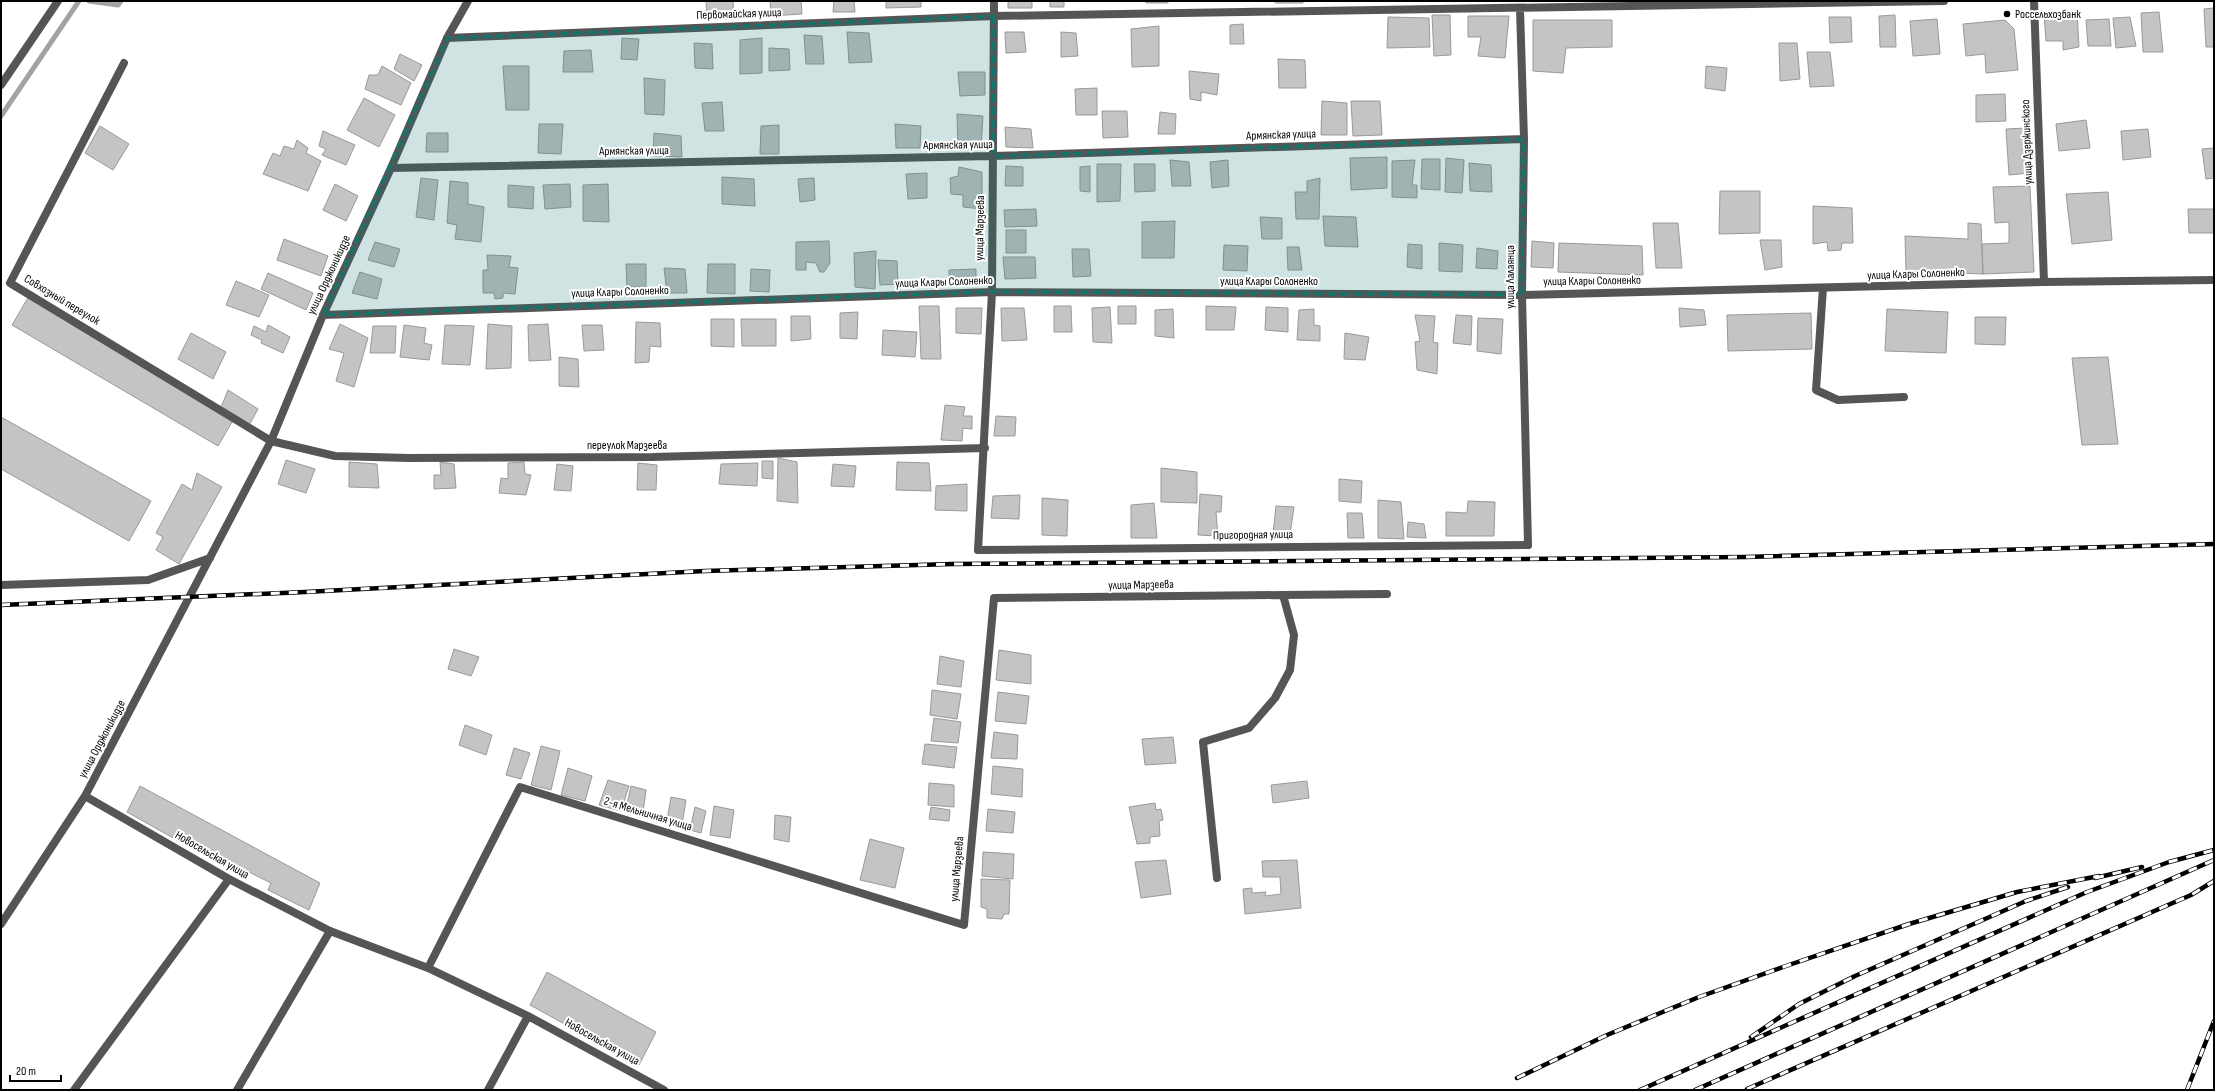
<svg xmlns="http://www.w3.org/2000/svg" width="2215" height="1091" viewBox="0 0 2215 1091" font-family="'Sofia Sans Condensed',sans-serif">
	<style>
		.lines { fill: none; stroke-linecap: round; stroke-linejoin: round }
		.stream { stroke: #a3a3a3; stroke-width: 5 }
		.building { fill: #c4c4c4; stroke: #999 }
		.lane { stroke: #555; stroke-width: 8 }
		.street { stroke: #555; stroke-width: 8 }
		.rail-casing { stroke: #000; stroke-width: 4.5 }
		.rail { stroke: #fff; stroke-width: 3; stroke-dasharray: 9; stroke-linecap: butt }
		.marked { fill: #0f766e; fill-opacity: 0.2; stroke: #0f766e; stroke-width: 3; stroke-dasharray: 8 5; stroke-linejoin: round }
		.poi-dot { fill: #000; stroke: #fff; stroke-width: 1.5 }
		.labels { text-anchor: middle; dominant-baseline: central; stroke-width: 4; stroke-linejoin: round; paint-order: stroke }
		.street-label { font-size: 12px; fill: #000; stroke: #fff }
		.poi-label { font-size: 12px; fill: #000; stroke: #fff; text-anchor: start }
	</style>
	<rect width="100%" height="100%" fill="#fff"/>
	<g class="lines">
		<path class="stream" d="M89,1L118,5L121,1
			M1,116L79,1"/>
	</g>
	<path class="building" d="M706,1H733L734,19H707Z
		M770,1H801L802,14L771,16Z
		M834,1H854L855,12H833Z
		M886,1H921V7L886,8Z
		M1008,1H1032V8H1008Z
		M1050,1H1064V7H1050Z
		M1146,1H1168V3H1146Z
		M1275,1H1303V3H1275Z
		M2214,8V47H2206L2204,9Z
		M2159,12L2163,52H2143L2141,13Z
		M2077,13L2079,47L2063,50V41H2046L2044,14Z
		M1432,15H1450L1451,55L1434,56Z
		M1895,15L1896,47H1880L1879,16Z
		M1468,16H1509L1505,58L1478,56L1481,37H1468Z
		M1388,17L1429,18L1430,47L1387,48Z
		M1829,17H1851L1852,42L1830,43Z
		M2130,17L2136,46L2116,48L2113,18Z
		M1937,19L1940,54L1913,56L1910,21Z
		M2109,19L2111,46H2088L2086,20Z
		M1533,20H1612V47L1566,48L1563,73L1533,71Z
		M2005,20L2014,29L2018,70L1986,73L1985,54L1966,56L1963,24Z
		M1243,24L1244,44H1230V25Z
		M1159,26V66L1132,67L1131,29Z
		M847,32L869,33L872,62L849,63Z
		M1005,32H1024L1026,52L1006,53Z
		M1061,32L1076,33L1078,56L1061,57Z
		M804,35L822,36L824,64H806Z
		M622,38L639,39L637,60L621,59Z
		M762,38V73L740,74V40Z
		M694,43L712,44L713,69L695,68Z
		M1779,43H1797L1800,79L1780,81Z
		M769,48L789,49L790,70L769,71Z
		M591,50L593,72H563L564,51Z
		M1807,52H1830L1834,86L1810,87Z
		M400,54L422,65L414,81L394,69Z
		M1278,59L1305,60L1306,88H1279Z
		M382,66L411,83L401,105L365,89L369,75H378Z
		M503,66H529V110H506Z
		M1706,66L1727,68L1725,91L1705,88Z
		M1189,71L1219,74L1217,95L1201,92V101L1190,99Z
		M958,72H985V95L960,96Z
		M644,78L665,80L664,115L645,114Z
		M1097,88V115H1076L1075,89Z
		M2005,94L2006,121L1976,122V95Z
		M364,98L395,115L379,147L347,130Z
		M1322,101L1347,103V135H1321Z
		M1351,101H1380L1382,135L1353,136Z
		M722,102L724,131H705L702,103Z
		M1102,111H1127L1128,137L1103,138Z
		M1160,112L1176,114L1175,134H1158Z
		M957,114L983,116L981,149H958Z
		M2086,120L2090,148L2059,151L2056,124Z
		M539,124H563L561,154L538,153Z
		M895,124L921,126L920,148H896Z
		M779,125V154H760L761,126Z
		M100,126L129,144L113,170L85,153Z
		M1005,127L1031,129L1033,148L1006,147Z
		M2026,128L2029,173L2009,175L2006,129Z
		M2148,129L2151,157L2123,160L2121,131Z
		M323,131L355,145L346,165L322,155L326,149L319,146Z
		M427,133H448V152H426Z
		M654,133L681,136L682,157L653,156Z
		M297,140L308,148L306,153L321,161L308,191L263,174L273,153L280,156L284,146L294,149Z
		M2214,148V178L2206,179L2202,149Z
		M1387,157V188L1351,190L1350,158Z
		M1446,158L1464,160L1462,193L1445,192Z
		M1422,159H1440V190L1421,189Z
		M1170,160L1189,162L1191,186H1172Z
		M1228,160L1229,186L1212,188L1210,162Z
		M1415,160L1412,185H1417V198L1392,197V161Z
		M1469,163L1491,165L1492,192L1470,191Z
		M1097,164H1121L1120,201L1097,202Z
		M1134,164H1155V191L1135,192Z
		M1006,166L1023,167V186H1005Z
		M1090,166V192L1080,191V167Z
		M959,167L982,172V209L963,207V195L951,194L950,178L958,176Z
		M927,173V198L908,199L906,174Z
		M722,177L754,179L755,206L722,204Z
		M421,178L438,180L434,220L416,217Z
		M814,178L815,200L800,202L798,179Z
		M1320,178L1319,219H1296L1295,192H1307V181Z
		M450,181L468,183V204L484,207L481,242L455,239L457,225L447,223Z
		M335,184L358,196L346,221L323,210Z
		M570,184L571,207L545,209L543,185Z
		M608,184L609,222L583,221V185Z
		M508,185L534,187L533,209L508,207Z
		M2030,186L2034,272L1983,274L1982,244L2009,243V222L1995,223L1993,187Z
		M1720,191H1760V233L1719,234Z
		M2108,192L2112,240L2072,244L2066,194Z
		M1813,206L1852,208L1853,243H1842L1841,250L1828,251L1827,242L1813,244Z
		M1036,209L1037,226L1005,227L1004,210Z
		M2188,209H2214V233H2189Z
		M1323,216L1356,217L1358,247L1325,246Z
		M1260,217L1282,218V239H1262Z
		M1175,221L1174,258H1142V222Z
		M1653,223H1678L1682,268H1656Z
		M1968,223L1981,224L1983,274L1906,271L1905,236L1968,239Z
		M1006,230H1026V253H1006Z
		M284,239L328,256L321,276L277,260Z
		M1760,240H1781L1782,267L1765,270Z
		M829,241L830,263L824,272H820L816,263L806,262V270H796V242Z
		M1532,241L1554,243L1553,268L1531,267Z
		M375,242L400,249L394,267L368,260Z
		M1439,243L1463,245L1462,272L1439,271Z
		M1559,243L1642,246L1643,275L1558,272Z
		M1408,244L1422,245V269L1407,267Z
		M1224,245L1248,246L1247,271L1223,270Z
		M1287,247H1299L1302,270H1288Z
		M1477,248L1498,251L1497,269L1476,268Z
		M1072,249H1089L1091,276L1073,277Z
		M876,251L875,289L855,287L854,253Z
		M487,255L511,256L509,267L518,268L515,294L503,293V298L495,299L494,293H483V270H488Z
		M1003,257H1035L1036,278L1005,279Z
		M878,260L897,261L898,284L880,285Z
		M626,264H646V287H627Z
		M708,264H735V294L707,293Z
		M664,268L685,269L687,293H667Z
		M751,269L770,270L769,292L750,291Z
		M976,269V285L949,284V270Z
		M360,272L382,279L377,299L352,293Z
		M268,273L313,293L306,310L261,289Z
		M236,281L269,295L259,317L226,305Z
		M29,296L235,417L218,446L12,325Z
		M919,306H939L941,359H921Z
		M1054,306H1071L1072,332H1054Z
		M1118,306H1136V324H1118Z
		M1206,306L1236,307L1234,330H1206Z
		M1110,307L1112,343L1093,342L1092,308Z
		M1266,307L1288,308V332L1265,330Z
		M956,308H982L981,334L956,333Z
		M1001,308H1024L1027,340L1002,341Z
		M1679,308L1704,310L1706,325L1680,327Z
		M1173,309L1174,338L1155,336V310Z
		M1314,309V325L1320,326V341L1297,340L1299,310Z
		M1887,309L1948,312L1946,353L1885,351Z
		M858,312L857,339L840,338V313Z
		M1811,313L1812,349L1728,351L1727,315Z
		M1415,315L1435,316L1433,342L1438,343L1437,374L1417,370L1415,342L1420,341Z
		M1456,315L1472,316L1471,345L1453,343Z
		M791,316H810L811,339L791,341Z
		M1975,317H2006L2005,345L1975,344Z
		M1478,318L1503,319L1501,354L1477,351Z
		M711,319H734V347L711,346Z
		M741,319H776V346H742Z
		M636,322L660,323L661,347L650,346L649,362L635,363Z
		M340,324L368,338L354,387L336,381L344,353L329,349Z
		M488,324L512,326L511,368L486,369Z
		M548,324L551,360L529,361L528,325Z
		M268,325L290,337L283,353L261,343L262,340L251,335L254,326L266,332Z
		M404,325L426,328L424,343L432,345L429,360L400,357Z
		M445,325L474,326L470,365L442,364Z
		M582,325H602L604,350L584,351Z
		M373,326H396L395,353H370Z
		M883,330L917,332L915,357L882,355Z
		M191,333L226,352L213,379L178,359Z
		M1345,333L1369,337L1365,360L1344,359Z
		M559,357L578,359L579,387L559,386Z
		M2108,357L2118,444L2082,445L2072,358Z
		M228,390L258,409L248,427L220,410Z
		M945,405L965,407L963,416H972V429L963,428L962,441L941,440Z
		M996,416L1016,417L1015,436H994Z
		M1,417L151,501L129,541L1,469Z
		M778,458L797,462L798,503L777,501Z
		M286,460L315,469L306,493L278,484Z
		M762,461H773V479L762,478Z
		M349,462L377,464L379,488L349,487Z
		M440,462L454,464L456,488L434,489V475H441Z
		M524,462L525,474L531,475L526,495L499,493L501,478L508,479V463Z
		M897,462L929,463L931,491L896,490Z
		M638,463L657,465L656,490H637Z
		M758,463L757,486L719,484L721,464Z
		M557,464L573,466L571,491L554,490Z
		M833,464L856,466L854,487L831,486Z
		M1161,468L1197,472V503L1161,502Z
		M197,473L222,487L179,564L156,550L163,537L156,533L182,484L192,490Z
		M1339,479L1362,481L1361,503L1339,501Z
		M967,484V511L935,510L936,486Z
		M1200,494L1222,496L1221,512H1216L1218,536L1198,535Z
		M1020,495L1019,519L991,518L993,496Z
		M1042,498L1068,500L1067,536L1042,535Z
		M1378,500L1401,502L1404,539L1378,538Z
		M1468,501L1495,502L1494,536H1446V512L1467,513Z
		M1154,503L1157,538H1131V505Z
		M1276,506L1294,507L1290,534H1273Z
		M1347,513H1362L1364,538H1348Z
		M1408,522L1424,524L1426,538L1407,537Z
		M454,649L479,657L471,676L448,669Z
		M999,650L1031,655V684L996,680Z
		M940,656L964,661L961,687L937,684Z
		M932,690L961,694L957,719L930,715Z
		M998,692L1029,696L1026,724L995,721Z
		M934,718L961,722L958,743L931,741Z
		M465,725L492,735L486,755L459,745Z
		M994,732L1018,735L1017,759L991,758Z
		M1173,737L1176,763L1145,765L1142,739Z
		M925,744L957,747L954,768L922,764Z
		M541,746L560,751L551,790L531,785Z
		M514,748L530,753L521,779L506,775Z
		M993,766L1023,769L1022,797L991,794Z
		M568,768L592,776L585,801L561,795Z
		M608,780L629,786L621,811L599,805Z
		M1307,781L1309,798L1273,803L1271,785Z
		M929,783L954,785V807L928,805Z
		M140,786L320,883L309,910L268,890L271,883L211,853L207,857L127,812Z
		M631,786L646,790L643,812L626,809Z
		M671,797L686,800L682,825L667,820Z
		M1155,803L1156,810L1161,809L1163,820L1159,821L1160,836L1150,837V843L1137,844L1129,807Z
		M714,806L734,810L730,838L710,835Z
		M695,807L706,811L701,833L690,830Z
		M931,807L950,810L949,821L929,819Z
		M988,809L1015,812L1013,833L986,831Z
		M775,815L791,817L789,842L774,839Z
		M870,839L904,848L895,888L860,880Z
		M983,852L1014,854L1013,879L982,876Z
		M1166,860L1171,894L1141,898L1135,862Z
		M1297,860L1301,908L1245,914L1243,889L1252,888V893L1266,892L1265,896L1281,894L1280,877H1263L1262,861Z
		M981,879L1010,880L1009,914H1004L1002,919L987,918V909L981,907Z
		M547,972L656,1032L639,1065L530,1005Z"/>
	<g class="lines">
		<path class="lane" d="M124,63L10,283L271,441
			M1823,288L1816,390L1838,400L1904,397
			M978,550L1528,545
			M1283,595L1387,594
			M237,1090L330,931"/>
		<path class="street" d="M2034,1L2044,282
			M1520,9L1524,139L1522,295L1528,545
			M447,38L994,16L1944,1
			M1,85L58,1
			M391,168L993,156L1524,139
			M323,315L992,292L1522,295L2044,282L2214,280
			M271,441L335,456L409,458L653,457L985,448
			M978,550L992,292L994,1
			M1,585L148,580L210,558
			M85,796L229,879L330,931L428,968L528,1016L664,1090
			M1,924L85,796L271,441L323,315L391,168L447,38L468,1
			M428,968L520,787L964,925L994,598L1283,595L1294,635L1290,670L1275,698L1249,728L1203,742L1217,878
			M74,1090L229,879
			M488,1090L528,1016"/>
		<g class="rail-casing">
			<path id="rail" d="M1,605L305,592L705,571L952,564L1746,557L2214,544
				M2095,878L2142,867
				M1751,1037L1799,1004L1855,976L2026,901L2068,887
				M1517,1078L1607,1035L1699,997L1786,966L1909,924L2017,892L2099,876
				M1747,1089L2191,895L2214,881
				M1640,1090L2087,892L2169,862L2214,850
				M1695,1090L2214,860
				M2187,1090L2214,1021"/>
		</g>
		<use href="#rail" class="rail"/>
	</g>
	<path class="marked" d="M994,16L993,156L1524,139L1522,295L992,292L323,315L447,38Z"/>
	<circle class="poi-dot" cx="2007" cy="14" r="4"/>
	<g class="labels">
		<g class="street-label">
			<text transform="translate(739 14) rotate(-2)">Первомайская улица</text>
			<text transform="translate(1281 135) rotate(-2)">Армянская улица</text>
			<text transform="translate(2027 142) rotate(-92)">улица Дзержинского</text>
			<text transform="translate(958 145) rotate(-1)">Армянская улица</text>
			<text transform="translate(634 151) rotate(-1)">Армянская улица</text>
			<text transform="translate(980 228) rotate(-89)">улица Марзеева</text>
			<text transform="translate(1916 274) rotate(-2)">улица Клары Солоненко</text>
			<text transform="translate(329 275) rotate(-65)">улица Орджоникидзе</text>
			<text transform="translate(1510 277) rotate(-90)">улица Лалаянца</text>
			<text x="1269" y="281">улица Клары Солоненко</text>
			<text transform="translate(1592 281) rotate(-1)">улица Клары Солоненко</text>
			<text transform="translate(944 282) rotate(-2)">улица Клары Солоненко</text>
			<text transform="translate(620 292) rotate(-2)">улица Клары Солоненко</text>
			<text transform="translate(62 300) rotate(31)">Совхозный переулок</text>
			<text x="627" y="445">переулок Марзеева</text>
			<text transform="translate(1253 535) rotate(-1)">Пригородная улица</text>
			<text transform="translate(1141 585) rotate(-1)">улица Марзеева</text>
			<text transform="translate(102 739) rotate(-62)">улица Орджоникидзе</text>
			<text transform="translate(648 814) rotate(17)">2-я Мельничная улица</text>
			<text transform="translate(212 855) rotate(30)">Новосельская улица</text>
			<text transform="translate(957 869) rotate(-85)">улица Марзеева</text>
			<text transform="translate(602 1042) rotate(29)">Новосельская улица</text>
		</g>
		<g class="poi-label">
			<text x="2015" y="14">Россельхозбанк</text>
		</g>
	</g>
	<rect width="2215" height="1091" fill="none" stroke="#000000" stroke-width="4"/>
	<path d="M10 1075v6h51v-6" fill="none" stroke="#000000" stroke-width="2"/>
	<text x="16" y="1075" font-size="12" fill="#000000" stroke="#ffffff" stroke-width="3" paint-order="stroke">20 m</text>
</svg>
